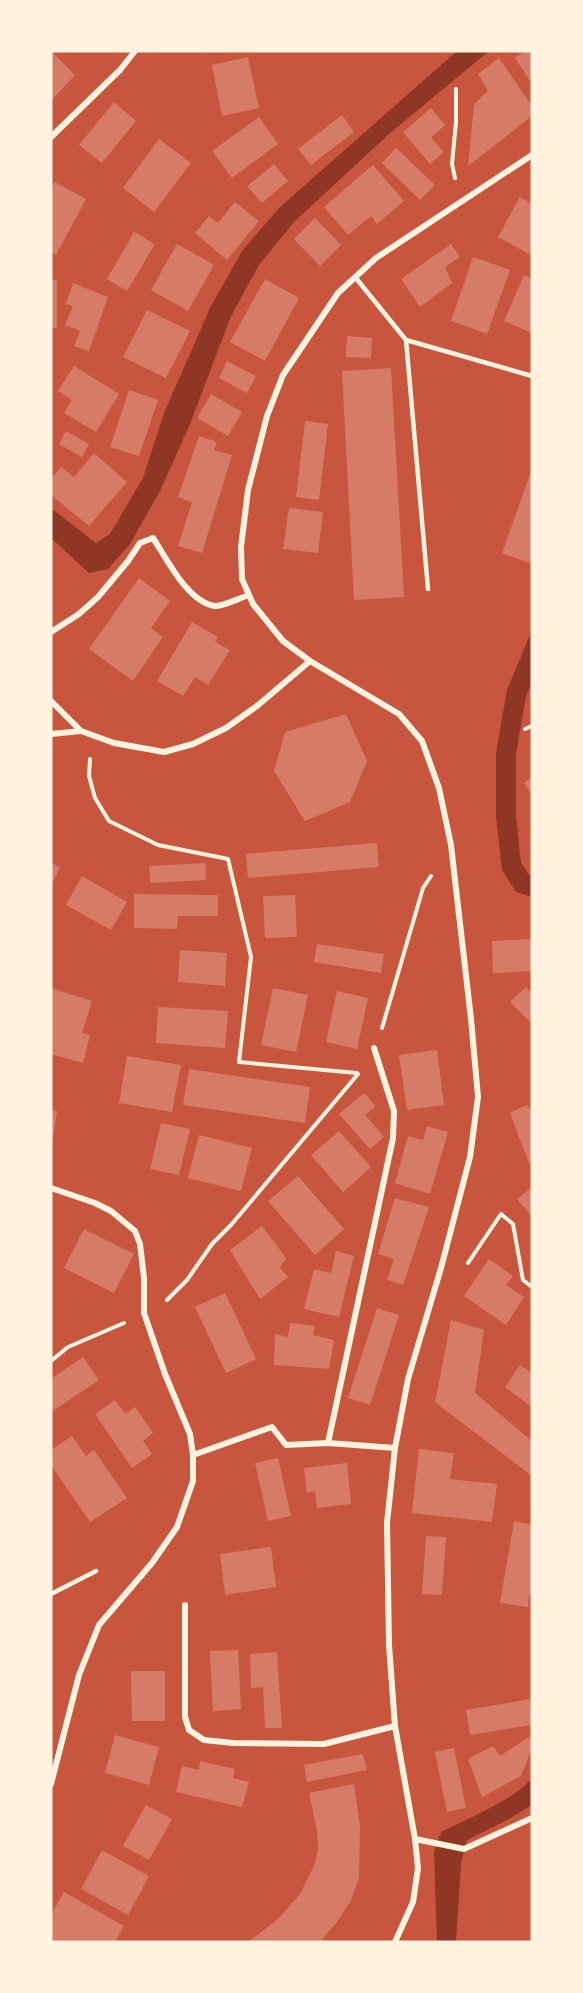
<svg xmlns="http://www.w3.org/2000/svg" width="583" height="1993" viewBox="0 0 583 1993" font-family="'Times New Roman',serif">
	<style>
		.water { fill: #8f3625 }
		.building { fill: #d67c66 }
		.lines { fill: none; stroke-linecap: round; stroke-linejoin: round }
		.path { stroke: #fff3e0; stroke-width: 4 }
		.service { stroke: #fff3e0; stroke-width: 4.5 }
		.minor { stroke: #fff3e0; stroke-width: 6 }
	</style>
	<rect width="100%" height="100%" fill="#c8553d"/>
	<path class="water" d="M457,51H489L389,134L294,222L259,265L231,316L190,424L161,489L130,544L108,569L89,573L51,538V508L96,543L110,534L143,478L164,413L210,308L242,251L280,207Z
		M532,630V682L526,696L516,754V816L521,863L529,875L532,876V897L516,892L502,870L496,817V753L507,690Z
		M532,1777V1805L509,1819L467,1840L461,1863L456,1942H437L434,1852L441,1832C463,1821 520,1797 532,1777Z"/>
	<path class="building" d="M51,51L75,75L51,101Z
		M525,51H532V84L515,58Z
		M248,57L259,108L222,116L212,65Z
		M499,58L532,106V116L468,166L474,104L488,91L478,74Z
		M114,102L136,121L102,163L79,145Z
		M431,108L445,125L431,138L444,152L430,164L403,132Z
		M342,115L354,132L311,165L298,149Z
		M259,117L278,144L232,178L212,151Z
		M159,139L191,163L154,212L123,188Z
		M396,148L435,185L420,200L382,163Z
		M274,164L288,181L262,203L247,186Z
		M373,165L404,201L377,224L371,216L348,235L324,207Z
		M55,182L86,199L56,255L51,252V189Z
		M520,197L532,204V256L498,237Z
		M235,202L259,221L227,260L195,233L209,216L218,223Z
		M315,218L341,245L320,266L294,239Z
		M134,232L155,244L127,291L107,279Z
		M177,244L214,265L188,311L151,290Z
		M451,244L460,257L445,267L452,283L420,307L401,279Z
		M473,257L510,270L487,334L451,321Z
		M524,275L532,279V333L504,321Z
		M265,279L299,298L265,361L230,342Z
		M51,280H57V328H51Z
		M73,283L108,297L89,351L74,346L80,331L65,325L73,306L66,304Z
		M147,310L190,331L166,378L123,357Z
		M347,336L372,338L371,358L346,357Z
		M227,361L256,376L247,393L219,378Z
		M74,366L119,394L96,432L64,413L72,400L58,391Z
		M391,368L404,597L354,600L342,371Z
		M129,390L158,400L139,456L110,447Z
		M211,394L242,412L228,436L197,418Z
		M305,421L328,424L319,500L296,497Z
		M66,431L89,444L82,457L59,444Z
		M199,436L217,442L214,450L232,455L202,553L178,546L192,502L178,497Z
		M94,453L127,482L89,526L51,495V479L61,467L74,477Z
		M532,469V564L502,553Z
		M289,508L323,512L318,553L283,549Z
		M139,578L170,601L151,628L163,637L133,681L89,649Z
		M192,622L218,637L215,642L230,650L208,685L195,677L183,696L157,681Z
		M346,714L367,761L350,802L305,821L274,771L285,732Z
		M532,777V796L524,783Z
		M377,843L379,867L248,878L246,854Z
		M51,863L60,867L51,886Z
		M206,863V880L150,883L149,866Z
		M82,876L127,902L111,930L66,905Z
		M134,894L218,895V916H178L177,929L134,928Z
		M295,895L297,937L265,938L263,896Z
		M532,939V971L493,973L492,941Z
		M317,944L384,954L381,973L314,962Z
		M180,950L227,953L225,986L178,982Z
		M526,987L532,993V1024L510,1002Z
		M51,988L92,1001L82,1033L90,1035L83,1063L51,1054Z
		M273,988L308,995L296,1052L261,1045Z
		M337,991L368,998L357,1049L326,1042Z
		M158,1007L228,1011L225,1048L156,1043Z
		M437,1050L444,1105L407,1110L399,1055Z
		M127,1056L181,1065L172,1112L119,1103Z
		M189,1069L310,1087L305,1123L183,1105Z
		M364,1093L376,1106L365,1115L384,1137L370,1149L339,1114Z
		M527,1105L532,1111V1161L529,1163L510,1113Z
		M51,1110L57,1111L52,1143H51Z
		M161,1123L190,1129L179,1175L150,1169Z
		M427,1126L448,1132L430,1194L395,1183L408,1136L423,1140Z
		M339,1131L371,1167L343,1192L311,1155Z
		M199,1135L252,1148L241,1191L188,1178Z
		M298,1176L344,1229L315,1255L268,1201Z
		M532,1187V1217L517,1199Z
		M395,1198L429,1207L403,1285L387,1280L394,1259L378,1254Z
		M262,1226L286,1258L280,1268L288,1277L260,1299L230,1250Z
		M84,1229L134,1254L114,1293L64,1268Z
		M336,1251L354,1256L339,1317L304,1309L314,1269L331,1273Z
		M489,1259L513,1276L506,1285L524,1297L506,1325L464,1296Z
		M225,1293L256,1359L226,1373L195,1307Z
		M377,1308L399,1315L370,1405L348,1398Z
		M451,1320L484,1330L475,1393L532,1441V1476L435,1402Z
		M290,1323L315,1326L313,1335L334,1340L329,1369L274,1365L275,1334L288,1337Z
		M83,1357L99,1380L51,1412V1379Z
		M520,1365L532,1373V1407L505,1387Z
		M115,1400L125,1414L135,1407L153,1433L143,1441L152,1454L132,1468L95,1414Z
		M72,1436L86,1456L94,1450L127,1498L90,1522L51,1465V1450Z
		M419,1449L454,1453L450,1479L497,1484L492,1522L412,1513Z
		M278,1458L291,1516L268,1521L255,1463Z
		M347,1463L351,1504L317,1508L315,1491L307,1493L304,1468Z
		M514,1521L532,1525V1595H529L528,1607L500,1603Z
		M426,1536L446,1537L442,1595L422,1594Z
		M271,1547L276,1587L225,1595L220,1554Z
		M238,1650L241,1709L213,1711L210,1651Z
		M277,1652L282,1728H265L263,1687L251,1688L250,1654Z
		M131,1671H165V1721H132Z
		M530,1699L532,1725L470,1735L466,1710Z
		M115,1735L159,1747L149,1785L105,1773Z
		M532,1735V1748L521,1776L482,1797L468,1759L493,1746L500,1756Z
		M454,1748L466,1808L447,1812L435,1752Z
		M363,1754L367,1770L307,1782L304,1765Z
		M200,1761L235,1769L233,1778L249,1782L242,1807L176,1792L182,1766L199,1770Z
		M354,1784L360,1826L359,1878L351,1900L337,1922L320,1942H248L278,1919L300,1894L315,1864L318,1849L317,1830L309,1793Z
		M146,1805L172,1819L149,1860L123,1846Z
		M102,1850L149,1876L128,1915L81,1889Z
		M64,1892L124,1926L115,1942H51V1915Z"/>
	<g class="lines">
		<path class="path" d="M455,178L452,164L456,122V89
			M525,729L532,726
			M90,759L89,776L95,798L109,821L158,845L228,859L251,957L239,1062L357,1073
			M382,1028L423,888L431,876
			M468,1263L501,1214L513,1224L523,1280L532,1287
			M167,1300L187,1280L212,1244L231,1225L358,1074
			M51,1361L68,1347L124,1323"/>
		<path class="service" d="M355,277L406,340L532,376
			M406,340L428,589
			M51,1594L96,1571"/>
		<path class="minor" d="M51,137L120,70L135,51
			M51,632L79,614L98,597L128,561L140,543L153,538C167,559 187,601 214,606C223,607 239,598 249,595
			M51,701L81,731L114,743L164,752L193,744L226,728L257,706L310,661
			M51,734L81,731
			M51,1188L95,1203L111,1211L135,1231L140,1244L144,1278V1313L165,1374L190,1434L193,1455V1481L177,1527L152,1563L99,1625L79,1675L51,1784
			M328,1443L393,1138L394,1111L374,1048
			M193,1455L272,1427L286,1445L328,1443L395,1448
			M185,1605V1717L189,1730L204,1740L233,1743L324,1744L395,1726
			M415,1839L464,1849L532,1818
			M395,1942L413,1902L418,1868L415,1839L395,1726L389,1645L387,1523L395,1448L408,1379L441,1268L470,1157L478,1097L471,1019L451,845L439,788L422,741L399,714L310,661L283,641L253,604L242,579L241,547L248,490L267,416L283,375L338,293L376,258L532,155"/>
	</g>
	<rect width="583" height="1993" fill="none" stroke="#fff3e0" stroke-width="105"/>
</svg>
